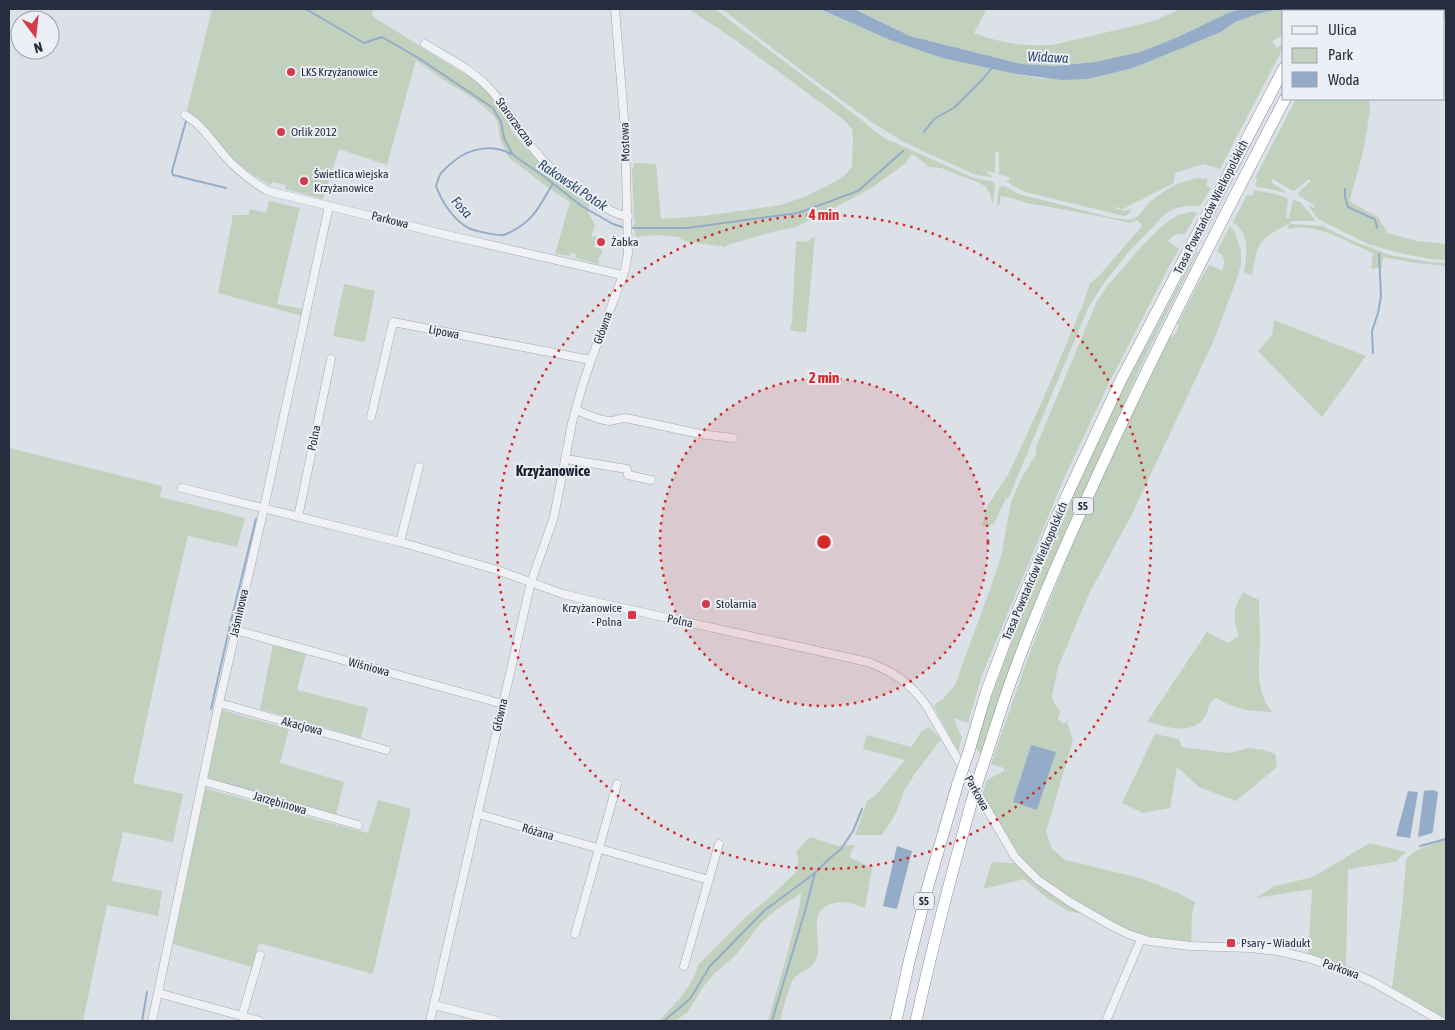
<svg xmlns="http://www.w3.org/2000/svg" width="1455" height="1030" viewBox="0 0 1455 1030" font-family="'Asap Condensed',sans-serif">
	<style>
		.green { fill: #c1d1bd }
		.water { fill: #95acc9 }
		.lines { fill: none; stroke-linecap: round; stroke-linejoin: round }
		.stream { stroke: #95acc9; stroke-width: 2 }
		.minor-casing { stroke: #a2a7b1; stroke-width: 9 }
		.highway-casing { stroke: #838d9e; stroke-width: 12 }
		.minor { stroke: #eff1f5; stroke-width: 8 }
		.highway { stroke: #fff; stroke-width: 11 }
		.highway-bridge-casing { stroke: #838d9e; stroke-width: 12; stroke-linecap: butt }
		.highway-bridge { stroke: #fff; stroke-width: 11 }
		.ring { fill: none; stroke: #d62828; stroke-width: 2.5; stroke-dasharray: 2.5 5 }
		.poi-dot { fill: #d33b4b; stroke: #eceff5; stroke-width: 2 }
		.labels { text-anchor: middle; dominant-baseline: central; stroke-width: 4; stroke-linejoin: round; paint-order: stroke }
		.shield { fill: #eceff5; stroke: #616775; stroke-width: 1 }
		.shield-label { font-size: 11px; font-weight: bold; fill: #262d3e }
		.poi-label { font-size: 12px; fill: #262d3e; stroke: #eceff5; text-anchor: start }
		.street-label { font-size: 12px; fill: #262d3e; stroke: #eceff5 }
		.water-label { font-size: 14px; font-style: italic; fill: #2e4a73; stroke: #eceff5 }
		.quarter-label { font-size: 15px; font-weight: bold; fill: #181f2f; stroke: #eceff5 }
		.centre { fill: #d62828; stroke: #eceff5; stroke-width: 2.5 }
		.ring-label { font-size: 15px; text-anchor: middle; font-weight: bold; fill: #d62828; stroke: #eceff5; stroke-width: 4; stroke-linejoin: round; paint-order: stroke }
	</style>
	<rect width="100%" height="100%" fill="#dce0e7"/>
	<path class="green" d="M212,9H373L372,16L484,86L501,107L513,133L528,150L569,191L589,205L588,212L595,225L591,236L597,237L594,247L603,250L598,260L599,261L598,264L575,258L576,254L571,253L570,256L555,254L570,202L550,189L508,157L500,138L497,120L492,114L476,100L442,79L416,60L387,165L339,149L323,199L285,189L286,185L273,182L270,185C237,168 212,137 187,110Z
		M689,9H715L863,121L873,130L886,139L974,178L990,181L995,183L993,203H992L990,194L986,187L980,183L941,168L928,167L926,164L912,154L905,164L874,186L855,197L796,227L776,231L727,245L726,247L684,241L678,237L657,235L636,237L633,225L637,222L634,221L632,170L634,163L656,164L661,219L703,216L781,205L804,197L827,186L844,176L852,167L853,139L852,129L844,120L734,39Z
		M722,9H820L890,40L942,58L1016,74L1043,79L1187,46L1221,32L1235,22L1261,13L1281,9H1304L1284,11V35L1272,41L1276,48L1284,44V46L1220,169L1203,164L1175,173L1174,183L1123,209L1114,207V208L1126,211L1132,208L1129,214L1124,216L1025,192L1005,181H1009L1010,178L999,174V152H995V173L988,171L987,173L992,176V177L976,175L922,151L904,142L870,121L798,68Z
		M854,9H987L974,33C999,43 1025,47 1052,45L1138,25L1156,20L1180,9H1241L1230,12L1178,37L1140,52L1095,62L1056,66L1022,64L910,36Z
		M1296,99H1369C1371,107 1369,114 1368,122C1365,151 1357,172 1350,199L1351,202L1379,218L1381,223L1388,233L1417,241L1446,244V260L1430,259L1400,253L1368,244L1318,219L1308,205L1314,208L1315,206L1297,194L1311,181L1309,179L1294,191L1291,190L1273,179L1271,182L1287,193L1255,186L1257,179L1255,178Z
		M1201,178L1208,179L1206,186L1211,188L1200,206C1187,205 1177,206 1165,214L1127,254L1107,279L1089,306L1008,499L1006,498L994,524L982,526L987,506L1008,475L1044,397L1084,302L1090,283L1099,276L1142,226L1137,220L1130,223C1096,215 1061,209 1027,203C1018,201 1009,196 1000,196V205H997L999,187L1004,186L1019,194L1109,217C1116,218 1125,221 1132,219C1140,218 1143,208 1149,203C1162,191 1183,179 1201,178Z
		M1254,190L1279,195L1287,198L1288,200L1286,218H1289L1293,200L1300,202L1316,221H1291L1290,224L1323,226L1348,239L1390,255L1429,262L1446,263V266L1409,262L1383,257L1382,267L1371,269L1373,253C1345,242 1319,222 1288,229L1289,224C1279,228 1265,236 1259,246C1255,254 1254,266 1252,275L1244,272C1247,252 1250,235 1233,222L1247,195L1253,196Z
		M269,201L300,208L277,304L304,309L302,316L218,293L233,215H248L250,209L266,213Z
		M1191,212L1197,213L1185,234C1178,233 1173,235 1168,241L1179,249L1171,263L1107,387L1066,474L982,675L968,723L954,718V720L962,738L958,751L934,707L936,703L943,699L955,685L994,578L1002,552L1011,502L1021,479L1036,454V447L1097,301L1108,285L1143,245L1162,226L1178,215Z
		M1230,226L1235,233L1241,251V265L1236,281L1213,342L1132,514L1090,592L1058,667L1052,696L1054,703L1059,709L1060,713L1058,719L1063,724L1070,720L1067,723L1073,740L1046,832L1052,849L1065,860L1140,878L1180,894L1195,902L1192,915L1191,949L1162,946L1144,943L1108,928L1084,914L1068,911L1047,898L1024,879L983,889L992,862L1025,864L1000,825L982,795L987,780L1004,771V768L991,764C1011,707 1030,649 1053,593C1087,506 1127,421 1170,338C1176,334 1179,330 1178,323L1204,273L1210,265L1222,271C1225,262 1226,257 1217,251Z
		M815,237L806,333L790,330L792,321L796,241L806,242Z
		M1196,252H1198L1147,353L1090,478L981,755L974,745C1004,662 1033,579 1070,498C1108,413 1153,334 1196,252Z
		M344,284L375,291L365,342L333,336Z
		M1274,320L1366,356L1322,417L1258,351L1272,335Z
		M9,448L162,486L160,497L245,518L237,547L188,536L170,611L133,783L183,794L173,842L123,832L112,881L162,891L158,916L107,905L83,1021H9Z
		M1243,592L1259,600C1259,613 1260,627 1260,640C1259,664 1255,692 1272,712C1249,711 1237,710 1216,698C1206,704 1210,710 1204,718C1190,736 1165,726 1147,722L1207,632L1228,643L1239,636C1233,616 1232,611 1243,592Z
		M273,644L306,653L297,690L368,708L361,738L260,709Z
		M222,710L289,729L280,763L344,782L336,815L207,780Z
		M929,727L941,739L914,775L904,791L896,813L882,835H855L867,801L876,795L905,760L863,749L867,735L911,747L922,731Z
		M1155,734L1179,739L1182,747L1229,753L1249,748L1264,750L1275,754L1277,767L1236,801L1199,787L1177,767L1170,808L1143,813L1122,803Z
		M205,788L329,823L368,833L378,800L411,809L373,974L259,943L252,967L173,944Z
		M810,837L838,846L855,845L849,857L872,868L865,908C853,903 843,900 831,904C804,912 826,946 814,963C809,971 797,972 793,980C788,988 783,1011 780,1021H768L788,951L800,904L801,893L776,910L762,922L735,956L715,973L703,987L688,1012L675,1021H659C674,1005 693,987 698,965L747,916L770,897L797,871L798,858L796,852Z
		M1446,840V1019L1392,987L1402,910L1406,860C1414,848 1433,844 1446,840Z
		M1370,843L1406,852L1395,862L1348,869L1346,967L1308,955L1312,889L1256,898L1275,886L1313,877Z"/>
	<path class="water" d="M820,9H854L910,36L1022,64L1055,66L1095,62L1140,52L1178,37L1230,12L1241,9H1281L1261,13L1235,22L1221,32L1133,68L1087,79L1062,80L1016,74L942,58L890,40Z
		M1331,9H1446V19L1444,18V11H1364Z
		M1031,745L1056,752L1037,810L1013,802Z
		M1433,790L1438,792L1433,831L1432,833L1418,837L1424,791Z
		M1408,791L1418,792L1410,838L1396,836Z
		M897,846L912,851L897,909L883,906Z"/>
	<g class="lines">
		<path class="stream" d="M306,9L364,43L382,37L420,59L493,108L501,122L504,138L513,155L542,175L583,207L613,224L625,228
			M186,121L172,171L173,175L226,188
			M924,132L934,119L955,107L983,79L991,69
			M513,155C494,144 471,147 454,161C449,165 443,170 440,175C438,179 437,183 436,186C442,202 451,216 465,226C469,230 497,236 503,235C509,234 525,224 529,219C539,211 545,195 553,184
			M1345,189V197L1348,207L1374,219L1376,222L1377,228
			M630,228H687L798,213L858,191L903,151
			M1373,353L1372,331L1378,313L1381,296L1379,254
			M211,709L231,621L256,519
			M1420,846L1446,839
			M142,1021L147,992
			M664,1021L690,999L710,966L765,910L815,873L830,858L841,849L853,831L862,809
			M772,1021L805,911L815,873"/>
		<g class="minor-casing">
			<path id="minor" d="M425,44C446,57 471,69 488,87C504,103 514,122 526,139C545,166 572,189 600,205C609,209 618,216 628,216
				M185,115C201,124 212,141 223,154C236,169 251,181 268,191L451,236L622,275
				M576,410C586,414 598,420 609,421C615,421 620,418 626,418L700,434L733,438
				M371,417L393,322L591,360
				M566,459L627,469L628,475L651,480
				M182,488L400,542L497,570L563,594L600,603L868,662C894,672 910,683 926,705L1015,857L1038,880L1070,902L1112,926L1128,934L1149,941L1190,946L1250,948L1278,951L1308,958L1350,972L1373,982L1441,1021
				M298,517L331,359
				M400,542L419,467
				M235,630L503,704
				M219,703L386,750
				M203,781L358,825
				M478,814L709,880
				M575,934L617,784
				M684,966L719,844
				M158,993L260,1021
				M434,1005L497,1021
				M242,1016L260,955
				M152,1021L219,703L264,508L329,206
				M430,1021L531,582L554,517L572,423L582,387L591,360L625,270L628,253L625,130L615,9
				M1106,1021L1141,939"/>
		</g>
		<g class="highway-casing">
			<path id="highway" d="M1313,11L1314,9
				M1330,11L1331,9
				M969,751L986,693L1008,634L1056,519L1121,380L1284,68
				M981,771C990,745 998,718 1007,692C1033,617 1066,544 1099,472C1157,346 1221,222 1285,99
				M896,1021L909,962L928,886L958,783
				M916,1021C932,948 951,876 971,804"/>
		</g>
		<use href="#minor" class="minor"/>
		<use href="#highway" class="highway"/>
		<g class="highway-bridge-casing">
			<path id="highway-bridge" d="M958,783L969,751
				M971,804L981,771"/>
		</g>
		<use href="#highway-bridge" class="highway-bridge"/>
	</g>
	<circle cx="824" cy="542" r="164" fill="#d62828" fill-opacity=".12"/>
	<g class="ring">
		<circle cx="824" cy="542" r="164"/>
		<circle cx="824" cy="542" r="327"/>
	</g>
	<g class="poi-dot">
		<circle cx="291" cy="72" r="5"/>
		<circle cx="281" cy="132" r="5"/>
		<circle cx="304" cy="181" r="5"/>
		<circle cx="601" cy="242" r="5"/>
		<circle cx="706" cy="604" r="5"/>
		<rect x="627" y="610" width="10" height="10" rx="2.5"/>
		<rect x="1226" y="938" width="10" height="10" rx="2.5"/>
	</g>
	<g class="labels">
		<g class="shield">
			<rect x="1073" y="497.5" width="20" height="17" rx="4"/>
			<rect x="914" y="892.5" width="20" height="17" rx="4"/>
		</g>
		<g class="shield-label">
			<text x="1083" y="506">S5</text>
			<text x="924" y="901">S5</text>
		</g>
		<g class="poi-label">
			<text x="301" y="72">LKS Krzyżanowice</text>
			<text x="291" y="132">Orlik 2012</text>
			<text x="314" y="174">Świetlica wiejska<tspan x="314" dy="14">Krzyżanowice</tspan></text>
			<text x="611" y="242">Żabka</text>
			<text x="716" y="604">Stolarnia</text>
			<text x="622" y="608" text-anchor="end">Krzyżanowice<tspan x="622" dy="14">- Polna</tspan></text>
			<text x="1241" y="943">Psary – Wiadukt</text>
		</g>
		<g class="street-label">
			<text transform="translate(515 122) rotate(54)">Starorzeczna</text>
			<text transform="translate(625 142) rotate(-92)">Mostowa</text>
			<text transform="translate(1211 207) rotate(-63)">Trasa Powstańców Wielkopolskich</text>
			<text transform="translate(390 220) rotate(14)">Parkowa</text>
			<text transform="translate(603 328) rotate(-70)">Główna</text>
			<text transform="translate(444 332) rotate(11)">Lipowa</text>
			<text transform="translate(314 438) rotate(-78)">Polna</text>
			<text transform="translate(1035 571) rotate(-67)">Trasa Powstańców Wielkopolskich</text>
			<text transform="translate(239 613) rotate(-77)">Jaśminowa</text>
			<text transform="translate(680 621) rotate(12)">Polna</text>
			<text transform="translate(369 667) rotate(15)">Wiśniowa</text>
			<text transform="translate(500 715) rotate(-77)">Główna</text>
			<text transform="translate(302 726) rotate(15)">Akacjowa</text>
			<text transform="translate(977 793) rotate(61)">Parkowa</text>
			<text transform="translate(280 803) rotate(16)">Jarzębinowa</text>
			<text transform="translate(538 832) rotate(16)">Różana</text>
			<text transform="translate(1341 969) rotate(20)">Parkowa</text>
		</g>
		<g class="water-label">
			<text transform="translate(1048 57) rotate(3)">Widawa</text>
			<text transform="translate(573 185) rotate(34)">Rakowski Potok</text>
			<text transform="translate(462 207) rotate(48)">Fosa</text>
		</g>
		<g class="quarter-label">
			<text x="553" y="470">Krzyżanowice</text>
		</g>
	</g>
	<circle cx="824" cy="542" r="8" class="centre"/>
	<g class="ring-label">
		<text x="824" y="220">4 min</text>
		<text x="824" y="383">2 min</text>
	</g>
	<rect width="1455" height="1030" fill="none" stroke="#262d3e" stroke-width="20"/>
	<rect x="1282" y="10" width="162" height="90" fill="#eceff5" stroke="#9da1ac"/>
	<rect x="1292" y="26" width="25" height="8" fill="#eff1f5" stroke="#9da1ac"/>
	<text x="1328" y="35" font-size="15" fill="#262d3e">Ulica</text>
	<rect x="1292" y="48" width="25" height="15" fill="#c1d1bd" stroke="#9da1ac"/>
	<text x="1328" y="60" font-size="15" fill="#262d3e">Park</text>
	<rect x="1292" y="72" width="25" height="15" fill="#95acc9" stroke="#9da1ac"/>
	<text x="1328" y="85" font-size="15" fill="#262d3e">Woda</text>
	<g transform="translate(35 35) rotate(165)"><circle r="24" fill="#eceff5" stroke="#9da1ac"/>
	<path d="M0-4L9 19L0 12L-9 19Z" fill="#d33b4b"/>
	<text y="-8" font-size="14" font-weight="bold" text-anchor="middle" fill="#262d3e">N</text>
	</g>
</svg>
